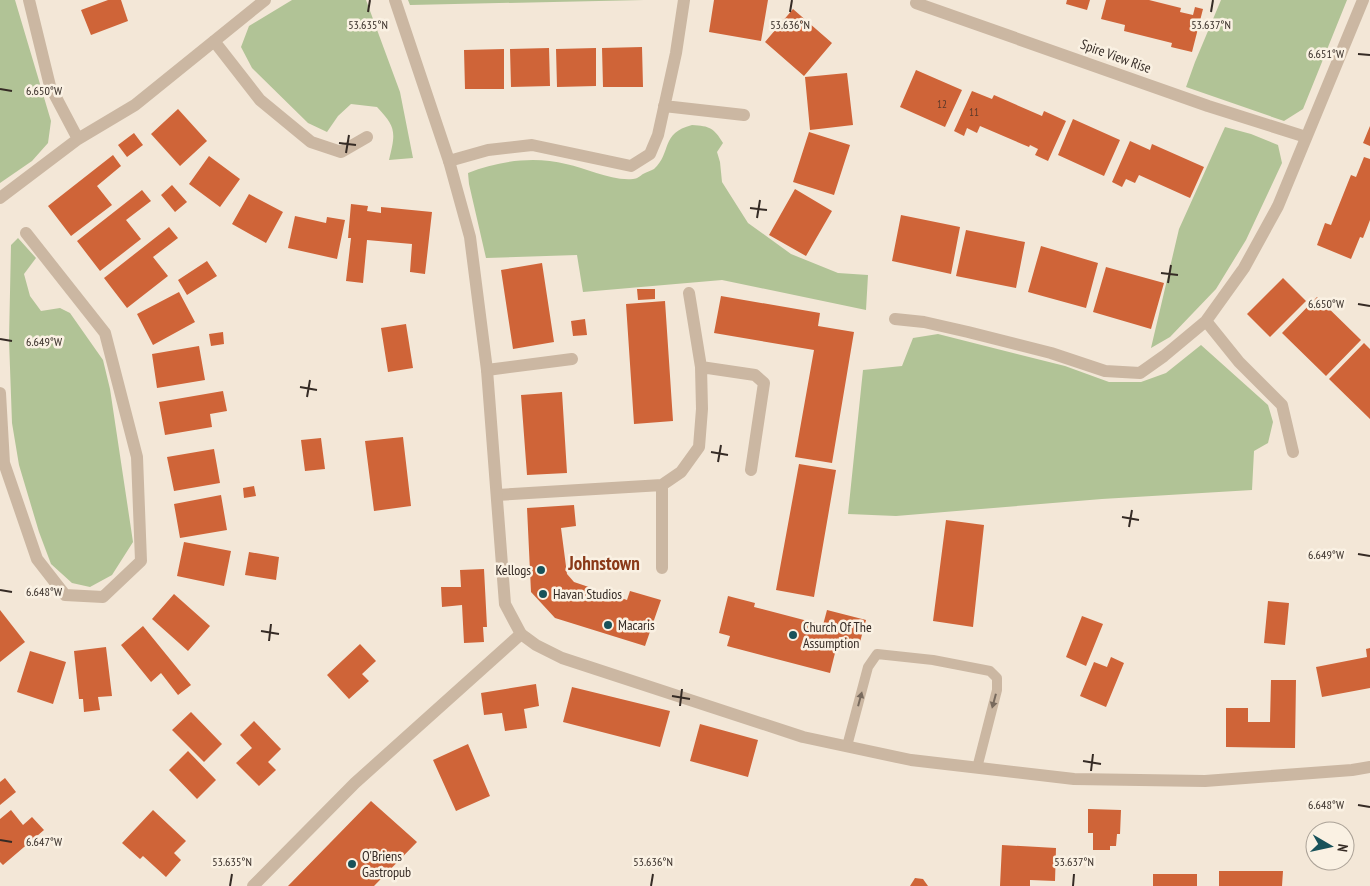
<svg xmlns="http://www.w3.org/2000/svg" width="1370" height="886" viewBox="0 0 1370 886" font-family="'PT Sans Narrow',sans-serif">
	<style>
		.green { fill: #b1c396 }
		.building { fill: #cf6438 }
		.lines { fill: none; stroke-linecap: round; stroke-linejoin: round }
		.service { stroke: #cbb7a2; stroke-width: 10 }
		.minor { stroke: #cbb7a2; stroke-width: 12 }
		.tertiary { stroke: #cbb7a2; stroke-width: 12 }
		.oneway { fill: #786a5d }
		.ticks { fill: none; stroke: #352b25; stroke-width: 2 }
		.poi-dot { fill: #18525a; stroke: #faf1e3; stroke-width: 2 }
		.labels { text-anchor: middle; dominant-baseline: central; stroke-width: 5; stroke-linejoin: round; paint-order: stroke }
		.number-label { font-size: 11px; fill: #5c392a }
		.street-label { font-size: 14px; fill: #352b25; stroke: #faf1e3 }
		.poi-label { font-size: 14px; fill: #352b25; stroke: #faf1e3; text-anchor: start }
		.district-label { font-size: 19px; font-weight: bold; fill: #8a3918; stroke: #faf1e3 }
		.ticks-label { font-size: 12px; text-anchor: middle; fill: #352b25; stroke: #faf1e3; stroke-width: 5; stroke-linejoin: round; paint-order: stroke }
	</style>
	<rect width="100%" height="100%" fill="#f3e7d7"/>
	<path class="green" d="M0,0H15L51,121L48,143L32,161L0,183Z
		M292,0H366L400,92L413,158L389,160C396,132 396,127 377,107L351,104L338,116L327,132L308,123L252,68L241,47L249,26Z
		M408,0H644L410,5Z
		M1221,0H1347L1303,109L1284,121L1186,87L1195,62Z
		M692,125C710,126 714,128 723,143L717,152L720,162L722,182L748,223L791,254L838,273L868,275L866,310L722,280L583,292L577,255L486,258L469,184L468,173C498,161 534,156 566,164C587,168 610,181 633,179C637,179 640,176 643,174C646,172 651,171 654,169C672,153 660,133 692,125Z
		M1225,127L1251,134L1278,145L1282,163L1246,240L1216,289L1170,337L1151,348L1179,229Z
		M18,238L36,258L24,274L30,296L41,311L60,308L70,313L103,360L110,389L133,542L112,575L90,587L72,583L51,564L39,532L19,465L12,423L9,340L11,245Z
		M938,334L1065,366L1109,382H1141L1166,373L1201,345L1268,405L1273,422L1268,443L1254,451L1252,490L1102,499L896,516L848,514L863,370L902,366L913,338Z"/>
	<path class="building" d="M108,0H121L128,21L91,35L81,10Z
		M714,0H768L761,41L709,32Z
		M1067,0H1090L1087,10L1066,4Z
		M1106,0H1149L1181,8L1180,12L1193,15L1195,7L1203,9L1192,52L1171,47L1172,43L1124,31L1125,25L1101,19Z
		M793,9L832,43L804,76L765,42Z
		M642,47L643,87H603L602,48Z
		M549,48L550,86L511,87L510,49Z
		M596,48V86L557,87L556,49Z
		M504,49V89H465L464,50Z
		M916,70L962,90L945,127L900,107Z
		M847,73L853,125L810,130L805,77Z
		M972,91L992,99L994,95L1042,116L1044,111L1066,121L1048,161L1035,155L1038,149L1030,145L1029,147L980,126L977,133L967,128L964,136L954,131Z
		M178,109L207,141L180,166L151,134Z
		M1073,119L1120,140L1104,176L1058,155Z
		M1370,126V146L1363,143Z
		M809,132L850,145L834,195L793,182Z
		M134,133L143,145L127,157L118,145Z
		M1130,141L1150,150L1152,144L1204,167L1190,198L1139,175L1135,183L1126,179L1122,187L1112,182Z
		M113,155L121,166L97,186L112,205L71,236L48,206Z
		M209,156L240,179L220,207L189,184Z
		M1364,157L1370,159V220L1363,238L1360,237L1351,259L1317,245L1325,223L1331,225L1351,175L1356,177Z
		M172,185L187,202L175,212L161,195Z
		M795,189L832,211L806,256L769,235Z
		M142,190L151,201L126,220L141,239L100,271L77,241Z
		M249,194L283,212L266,243L232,224Z
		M351,204L368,206L367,211L381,213V207L432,212L425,274L410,272L412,244L367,240L363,283L346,281L351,238H348Z
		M901,215L960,227L951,274L892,261Z
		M295,216L326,223L327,217L345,220L337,259L288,248Z
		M169,227L178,238L153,257L168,276L127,308L104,278Z
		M966,230L1025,242L1016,288L956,276Z
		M1041,246L1098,263L1086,308L1028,292Z
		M207,261L217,276L187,295L178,280Z
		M542,263L554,342L513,349L501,270Z
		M1106,267L1164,283L1151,329L1093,312Z
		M1283,278L1306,301L1270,337L1247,314Z
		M637,289H655V299L638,300Z
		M179,292L195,322L153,345L137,314Z
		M721,296L820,313L818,326L854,332L832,463L795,457L814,350L714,333Z
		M1317,297L1361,340L1326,376L1282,333Z
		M665,301L673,421L634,424L626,304Z
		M585,319L587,335L573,336L571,321Z
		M406,324L413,368L388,372L381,328Z
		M223,332L224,344L211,346L209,334Z
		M1364,343L1370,349V419L1329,379Z
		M199,346L205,380L157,388L152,354Z
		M223,391L227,411L210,414L212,427L165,435L159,402Z
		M562,392L567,473L527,475L521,395Z
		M403,437L411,506L374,511L365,441Z
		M321,438L325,469L305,471L301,440Z
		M214,449L220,483L174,491L167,457Z
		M799,464L836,470L814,597L776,590Z
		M254,486L256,496L244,498L243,488Z
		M221,495L227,530L180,538L174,504Z
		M574,505L576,526L561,528L567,574L574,582L627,600L630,591L661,600L645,646L555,618L531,592L527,508Z
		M946,520L984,525L973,627L933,621Z
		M184,542L231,551L224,586L177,576Z
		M249,552L279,557L276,580L245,575Z
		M484,569L487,627H483L484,642L464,643L462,605L442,607L441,587H461L460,570Z
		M174,594L210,626L188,651L152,619Z
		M728,596L755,603L754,607L823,625L827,610L866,620L860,642L839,637L830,673L727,646L730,636L719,633Z
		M1268,601L1289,603L1285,645L1264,643Z
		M0,610L25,642L0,662Z
		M1082,616L1103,624L1086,666L1066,657Z
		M143,626L191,685L178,695L161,673L151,682L121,645Z
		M360,644L376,661L362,674L369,681L349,699L327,675Z
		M106,647L112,696L98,697L100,710L84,712L83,699H79L74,651Z
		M1370,648V688L1322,697L1316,667L1367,657L1366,649Z
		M30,651L66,662L53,704L17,692Z
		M1111,657L1124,663L1106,707L1080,696L1094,662L1107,667Z
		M1271,680H1296L1295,748L1226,747V708H1248V722H1270Z
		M536,684L539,706L524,709L527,728L505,731L502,713L484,715L481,693Z
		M572,687L670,711L660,747L563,722Z
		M191,712L222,744L204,762L172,730Z
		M254,721L281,749L268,762L276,770L259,786L236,763L252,748L240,735Z
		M700,724L758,740L748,777L690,761Z
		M468,744L490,796L456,811L433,760Z
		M188,751L216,780L197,799L169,770Z
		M5,778L16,792L0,805V782Z
		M371,801L417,842L374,886H288Z
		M1088,809L1121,810L1120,834H1117L1116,846H1110V850H1093V833H1088Z
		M11,810L23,825L32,817L44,830L3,865L0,862V819Z
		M153,810L186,841L174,853L181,860L166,877L143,856L140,859L122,843Z
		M1002,845L1056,848L1055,881L1030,880V886H1000Z
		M1219,871H1283L1282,886H1219Z
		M1153,874H1197V886H1153Z
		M915,878L923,879L928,886H910Z"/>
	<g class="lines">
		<path class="service" d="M847,746L868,667L877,654L933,660L990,671L997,678V690L977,768"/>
		<path class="minor" d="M29,0L50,86L78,139
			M916,3L1208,106L1306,137
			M214,41L260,100L311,142L341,152L367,137
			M664,106L744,115
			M449,161L488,150L532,145L631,166L650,154L658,135L676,53L684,0
			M0,198L78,139L135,105L265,0
			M895,319L924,322L968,332L1051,353L1105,371L1140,373L1164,356L1206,321L1244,268L1278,206L1363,0
			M1206,321L1239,362L1282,405L1293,452
			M701,367L755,375L764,383L751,470
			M487,370L572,359
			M0,393L4,463L37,559L65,595L103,597L141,561L137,457L105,333L26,233
			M497,495L662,485L681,472L699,447L702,409L701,367L689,293
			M662,568V485
			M253,886L355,783L521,634"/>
		<path class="tertiary" d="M395,0L449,161L470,237L487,370L505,604L521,634L536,645L562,658L803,737L911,760L1074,779L1205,781L1352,770L1370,767"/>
	</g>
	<defs><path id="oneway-solid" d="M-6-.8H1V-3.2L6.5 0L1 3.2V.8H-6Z" transform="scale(1.25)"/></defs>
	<g class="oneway">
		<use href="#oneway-solid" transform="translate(860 699) rotate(-75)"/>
		<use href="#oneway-solid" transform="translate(994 701) rotate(105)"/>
	</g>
	<path class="ticks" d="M368,12L370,0M790,12L792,0M1211,12L1213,0M1358,54L1370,55M0,89L12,91M339,143L356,145M346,153L349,135M750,208L767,210M757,218L760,200M1161,273L1178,275M1168,283L1171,265M1358,304L1370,306M0,339L12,341M300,387L317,390M307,397L310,380M711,452L728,455M718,462L721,445M1122,517L1139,520M1129,527L1132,510M1358,554L1370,556M0,590L12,592M261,631L279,634M269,641L271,624M672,696L690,699M680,706L682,689M1083,761L1101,764M1091,771L1093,754M1358,805L1370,807M0,840L12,842M230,886L232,874M651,886L653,874M1073,886L1074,874"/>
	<g class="poi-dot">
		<circle cx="541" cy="570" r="5"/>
		<circle cx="543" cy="594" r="5"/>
		<circle cx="608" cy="625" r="5"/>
		<circle cx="793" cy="635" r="5"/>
		<circle cx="352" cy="864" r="5"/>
	</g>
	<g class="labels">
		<g class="number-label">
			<text x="942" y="104">12</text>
			<text x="974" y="112">11</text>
		</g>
		<g class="street-label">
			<text transform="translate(1116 56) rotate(20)">Spire View Rise</text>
		</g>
		<g class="poi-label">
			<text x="531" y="570" text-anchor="end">Kellogs</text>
			<text x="553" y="594">Havan Studios</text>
			<text x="618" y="625">Macaris</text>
			<text x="803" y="627">Church Of The<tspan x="803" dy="16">Assumption</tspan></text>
			<text x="362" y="856">O'Briens<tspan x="362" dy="16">Gastropub</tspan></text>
		</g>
		<g class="district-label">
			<text x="604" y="563">Johnstown</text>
		</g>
	</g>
	<g class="ticks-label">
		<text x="368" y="29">53.635°N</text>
		<text x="790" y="29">53.636°N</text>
		<text x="1211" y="29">53.637°N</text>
		<text x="1326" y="58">6.651°W</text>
		<text x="44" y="95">6.650°W</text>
		<text x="1326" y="308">6.650°W</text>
		<text x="44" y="346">6.649°W</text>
		<text x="1326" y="559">6.649°W</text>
		<text x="44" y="596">6.648°W</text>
		<text x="1326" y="809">6.648°W</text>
		<text x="44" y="846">6.647°W</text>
		<text x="232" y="866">53.635°N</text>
		<text x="653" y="866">53.636°N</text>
		<text x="1074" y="866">53.637°N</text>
	</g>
	<g transform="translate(1330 846) rotate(99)"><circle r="24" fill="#faf1e3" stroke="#aba297"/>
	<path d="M0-4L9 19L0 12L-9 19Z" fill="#18525a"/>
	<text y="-8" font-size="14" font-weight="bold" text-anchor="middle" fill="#352b25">N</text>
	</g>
</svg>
